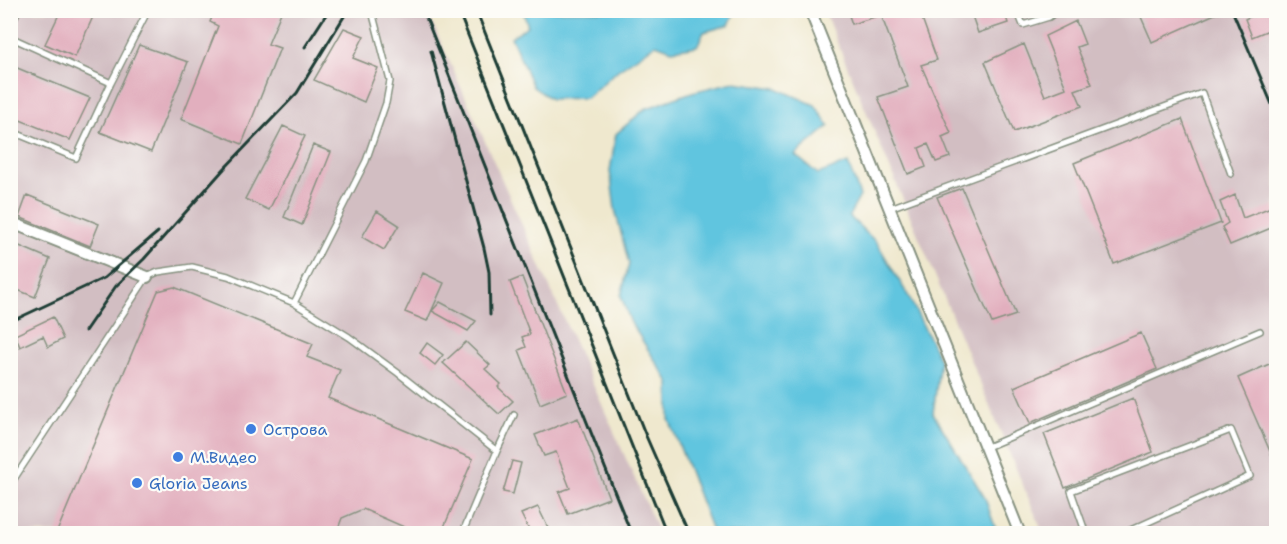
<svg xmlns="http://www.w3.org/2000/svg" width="1287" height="544" viewBox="0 0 1287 544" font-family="'Shantell Sans',sans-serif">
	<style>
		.industrial { fill: #d2bec2 }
		.water { fill: #61c5df; stroke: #40818a; stroke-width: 1.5 }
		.building { fill: #e2afbe }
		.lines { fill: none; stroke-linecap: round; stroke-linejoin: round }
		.service-casing { stroke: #879281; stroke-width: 8 }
		.minor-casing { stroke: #879281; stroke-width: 14 }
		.service { stroke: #fff; stroke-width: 5 }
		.minor { stroke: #fff; stroke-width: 10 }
		.rail { stroke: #1f3d34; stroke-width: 3 }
		.shop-dot { fill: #3f7fe0; stroke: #fdfcf7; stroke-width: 2 }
		.labels { text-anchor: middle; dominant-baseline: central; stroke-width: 4.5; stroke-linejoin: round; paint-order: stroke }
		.shop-label { font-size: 16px; fill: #366cbe; stroke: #fdfcf7; text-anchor: start }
	</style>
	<rect width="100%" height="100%" fill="#fdfcf7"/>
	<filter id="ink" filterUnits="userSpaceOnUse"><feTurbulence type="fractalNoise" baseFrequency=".0167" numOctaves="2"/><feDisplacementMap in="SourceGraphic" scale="12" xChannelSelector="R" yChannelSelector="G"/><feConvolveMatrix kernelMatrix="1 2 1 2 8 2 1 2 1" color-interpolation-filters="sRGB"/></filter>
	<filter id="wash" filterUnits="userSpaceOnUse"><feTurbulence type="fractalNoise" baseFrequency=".008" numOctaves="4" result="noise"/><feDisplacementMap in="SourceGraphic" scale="24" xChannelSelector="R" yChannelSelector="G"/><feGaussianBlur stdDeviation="1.35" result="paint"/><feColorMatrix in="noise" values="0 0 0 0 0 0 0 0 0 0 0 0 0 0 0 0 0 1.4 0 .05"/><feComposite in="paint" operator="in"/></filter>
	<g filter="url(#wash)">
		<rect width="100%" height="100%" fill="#efe8ce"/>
		<path class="industrial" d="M10,11H427L659,533H11Z
			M824,11H1276V533H1043Z"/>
		<path class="water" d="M523,11H735L729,25L704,32L697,46L672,50L656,44L618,70L586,98L551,99L533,87L511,37L528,26Z
			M734,82L776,88L815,105L829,126L795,155L818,174L848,163L860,196L849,216L877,243L909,297L935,350L940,361L933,413L985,498L997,533H713L669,419V382L631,323L621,296L629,264L615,209L610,171L616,134L645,109L692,92Z"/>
		<g id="blocks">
			<path class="building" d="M61,10H96L75,57L45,44Z
				M215,10H282L268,44L280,48L242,144L181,119L218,26L210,22Z
				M847,10H919L937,60L921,65L951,133L942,137L950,157L936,162L928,144L919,148L926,167L908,174L878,97L908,87L881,15L852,24Z
				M970,10H995L996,13L1004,11L1008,23L978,33Z
				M1138,10H1224L1152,42Z
				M1265,10H1276V27L1252,37L1245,19Z
				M1076,21L1085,44L1077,47L1092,84L1075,90L1082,106L1014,132L985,62L1024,44L1045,96L1066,88L1045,36Z
				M344,28L364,36L353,58L378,68L364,102L314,80Z
				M139,45L188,62L151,152L100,132Z
				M10,65L90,98L70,140L10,116Z
				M1182,119L1221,223L1114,264L1074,163Z
				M283,126L305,136L269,210L245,199Z
				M313,145L331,152L302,225L284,217Z
				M962,188L1016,315L992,323L937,197Z
				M27,195L99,224L90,246L19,217Z
				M1235,195L1243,218L1276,205V226L1230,245L1222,227L1228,223L1220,202Z
				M377,211L399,225L384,250L362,237Z
				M10,242L50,259L35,297L10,287Z
				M423,273L444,283L427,321L405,312Z
				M522,277L567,393L540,404L519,350L526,347L522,337L530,334L510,282Z
				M174,287L313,344L307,357L340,370L328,398L473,459L441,534H420L363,509L342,518L336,534H56L158,291Z
				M440,302L476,321L468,331L432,311Z
				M53,317L63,339L48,347L43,336L20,347L15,335Z
				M1141,333L1157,369L1030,423L1014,387Z
				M466,342L490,365L485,369L501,384L498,387L513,401L499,414L443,363Z
				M427,343L443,355L435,365L420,353Z
				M1276,361V465L1238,378Z
				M1133,398L1153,452L1065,488L1044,434Z
				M578,418L609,498L568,514L559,492L570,488L556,452L544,456L535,435Z
				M512,461L521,463L513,494L503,492Z
				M538,507L551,534H531L521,514Z"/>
		</g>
	</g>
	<g filter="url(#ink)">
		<use href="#blocks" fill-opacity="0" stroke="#879281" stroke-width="1.5"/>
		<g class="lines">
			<g class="service-casing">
				<path id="service" d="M1017,10L1023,25L1049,17L1058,10
					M10,27L18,10
					M10,37L111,83L148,10
					M20,135L76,158L111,83
					M890,208L1202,93L1231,174
					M294,303L366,161L386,103L390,81L373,15L369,10
					M987,447L1260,331
					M497,451L514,415
					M10,485L147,277L158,272L192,267L228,276L294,303L349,337L398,373L497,451L462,534
					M1086,534L1071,491L1231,430L1250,476L1122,534"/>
			</g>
			<g class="minor-casing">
				<path id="minor" d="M810,10L1020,534
					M10,222L147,277"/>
			</g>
			<use href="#service" class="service"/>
			<use href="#minor" class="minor"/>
			<path class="rail" d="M423,10L631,533
				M458,10L667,534
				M476,10L646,436L689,534
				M1232,10L1276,114
				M305,47L329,10
				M431,51L484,248L489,272L490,315
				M10,322L104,278L158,232
				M85,331L116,286L144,259L224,169L297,93L348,10"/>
		</g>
	</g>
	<g class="shop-dot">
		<circle cx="251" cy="429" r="6"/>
		<circle cx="178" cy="457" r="6"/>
		<circle cx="137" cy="483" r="6"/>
	</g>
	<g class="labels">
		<g class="shop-label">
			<text x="263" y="429">Острова</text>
			<text x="190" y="457">М.Видео</text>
			<text x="149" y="483">Gloria Jeans</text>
		</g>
	</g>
	<rect width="1287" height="544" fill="none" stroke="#fdfcf7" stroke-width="36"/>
</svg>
